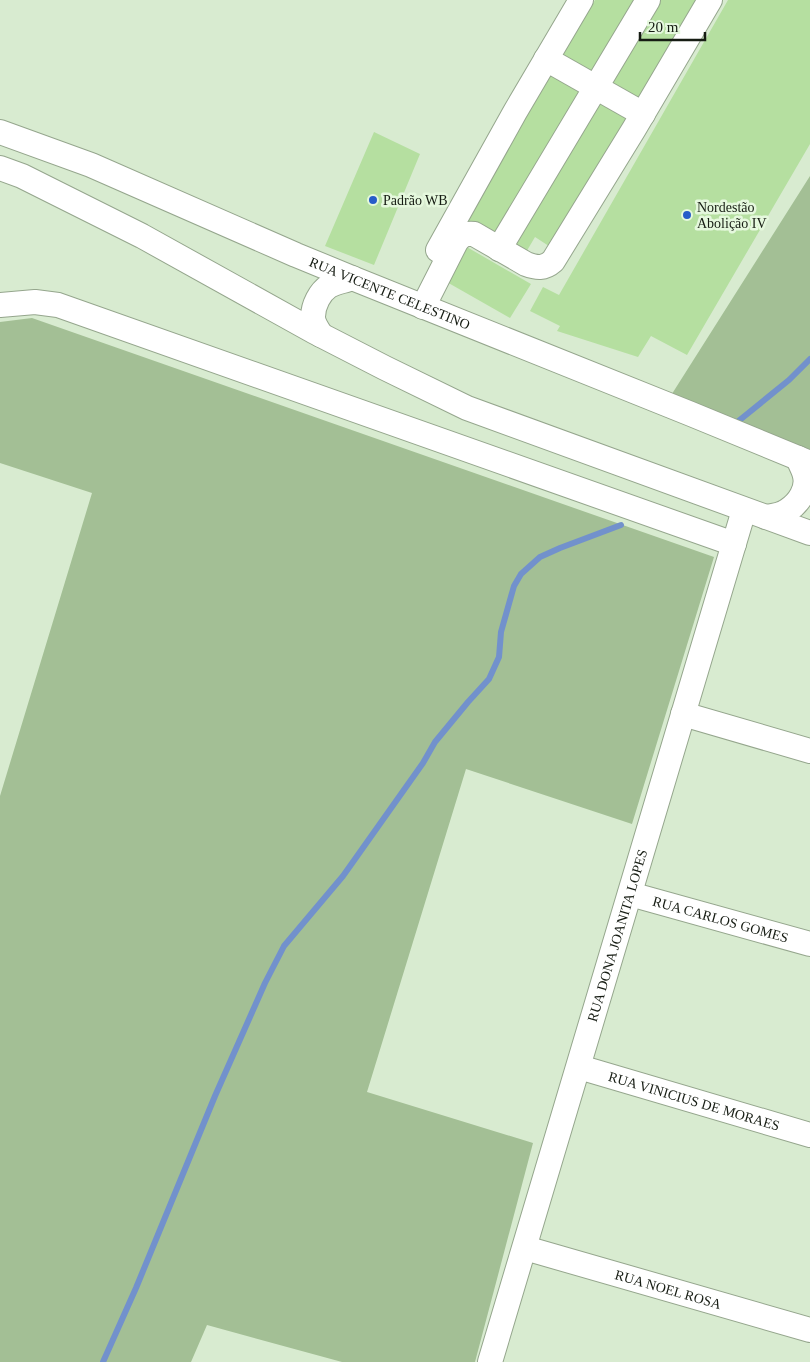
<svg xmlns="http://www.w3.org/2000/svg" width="810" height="1362" viewBox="0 0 810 1362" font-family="'Times New Roman',serif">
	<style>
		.green { fill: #a3bf95 }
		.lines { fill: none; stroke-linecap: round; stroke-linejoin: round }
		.stream { stroke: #7291cc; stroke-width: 6 }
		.building { fill: #b5dfa0 }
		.minor-casing { stroke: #95a68d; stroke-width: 26 }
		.minor { stroke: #fff; stroke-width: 24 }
		.poi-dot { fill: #275cc9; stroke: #e5f8dd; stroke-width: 2 }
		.labels { text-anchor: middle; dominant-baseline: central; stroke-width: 5; stroke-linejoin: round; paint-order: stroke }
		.poi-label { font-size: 14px; fill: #161c13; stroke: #e5f8dd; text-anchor: start }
		.street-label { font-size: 14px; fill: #161c13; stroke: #e5f8dd }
	</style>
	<rect width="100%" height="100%" fill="#d8ebd0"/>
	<path class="green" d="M810,176V455L670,397Z
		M32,318L714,557L632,824L466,769L367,1092L533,1143L475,1362H342L207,1325L191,1362H0V796L92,493L0,463V322Z"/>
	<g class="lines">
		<path class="stream" d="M736,423L789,380L810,359
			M103,1362L136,1288L215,1096L265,983L284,946L343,876L423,763L435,742L468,702L489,679L499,657L501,632L514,586L521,574L540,557L560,548L621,525"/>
	</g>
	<path class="building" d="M595,0H640L595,76L561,58Z
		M659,0H703L641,105L607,86Z
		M728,0H810V144L687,355L651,336L638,357L557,331L560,326L530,311L543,287L559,295Z
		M552,74L586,92L498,237L465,219Z
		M598,101L632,119L555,250L535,237L525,254L511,247Z
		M374,132L420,154L374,265L325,246Z
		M465,246L531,284L510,318L445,281Z"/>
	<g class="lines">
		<g class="minor-casing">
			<g id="minor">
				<path d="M546,59L643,114"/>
				<path id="s1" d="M0,132L91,165L296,255L352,278L691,414L810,463"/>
				<path d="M0,168L22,176L142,236L313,331L385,368L467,408L810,533"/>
				<path d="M499,249L648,0"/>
				<path d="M438,250L515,112L581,0"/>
				<path d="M0,305L35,302L58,305L734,544"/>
				<path d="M423,307L456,242C461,235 466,233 474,234L526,264C537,268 544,269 553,261L634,129L710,0"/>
				<path d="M321,335C318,330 313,323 313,317C313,305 320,292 329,286C336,282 345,281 352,278"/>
				<path d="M766,517C773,516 782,515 788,510C799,503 808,489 805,476C804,470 800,464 798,458"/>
				<path d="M683,714L810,751"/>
				<path id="s2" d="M630,894L810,944"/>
				<path id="s3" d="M579,1067L810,1135"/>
				<path id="s4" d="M525,1248L810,1330"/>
				<path id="s5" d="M490,1362L744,510"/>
			</g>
		</g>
		<use href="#minor" class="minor"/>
	</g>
	<g class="poi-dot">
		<circle cx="373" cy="200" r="5"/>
		<circle cx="687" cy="215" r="5"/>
	</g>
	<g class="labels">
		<g class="poi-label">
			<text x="383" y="200">Padrão WB</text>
			<text x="697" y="207">Nordestão<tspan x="697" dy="16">Abolição IV</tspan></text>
		</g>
		<g class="street-label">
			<text stroke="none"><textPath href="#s1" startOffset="422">RUA VICENTE CELESTINO</textPath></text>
			<text stroke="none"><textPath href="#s2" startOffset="94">RUA CARLOS GOMES</textPath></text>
			<text stroke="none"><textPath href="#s5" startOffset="445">RUA DONA JOANITA LOPES</textPath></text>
			<text stroke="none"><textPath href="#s3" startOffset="120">RUA VINICIUS DE MORAES</textPath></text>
			<text stroke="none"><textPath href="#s4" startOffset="149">RUA NOEL ROSA</textPath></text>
		</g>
	</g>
	<path d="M640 32v8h65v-8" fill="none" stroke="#161c13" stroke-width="2.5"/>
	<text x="648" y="32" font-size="15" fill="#161c13" stroke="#e5f8dd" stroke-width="4" paint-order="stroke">20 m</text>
</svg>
